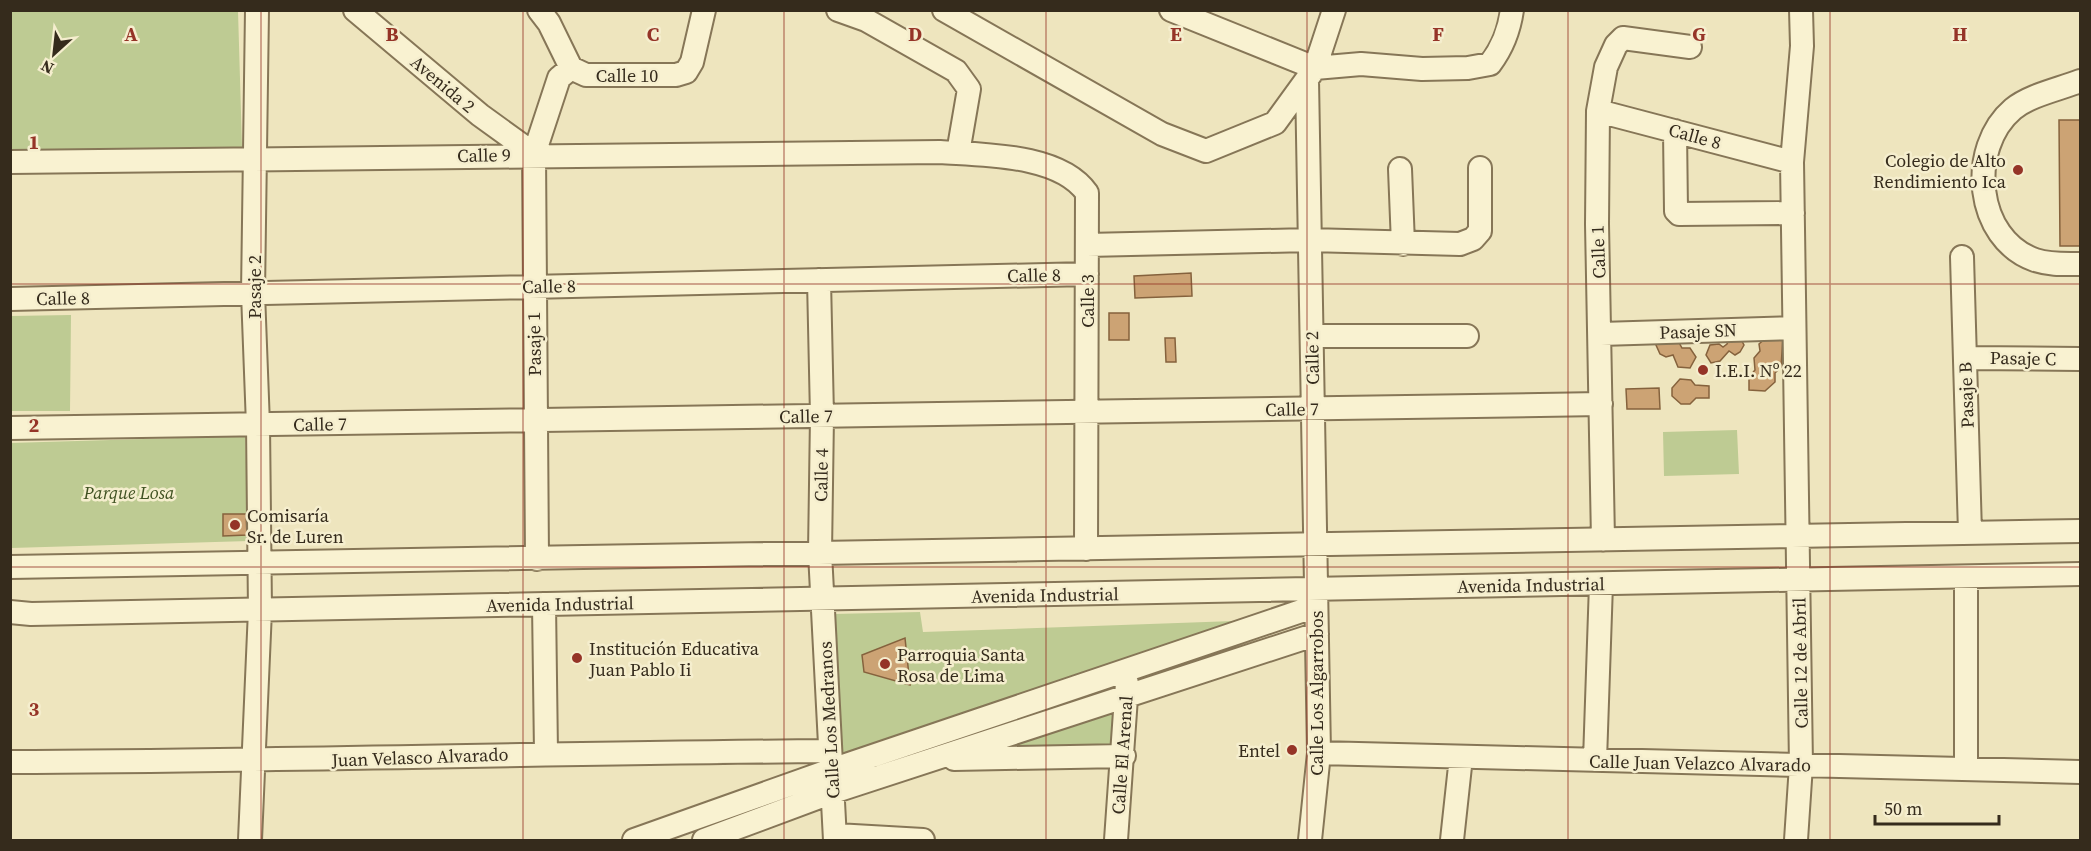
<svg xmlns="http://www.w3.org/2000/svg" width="2091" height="851" viewBox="0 0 2091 851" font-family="'Source Serif 4',serif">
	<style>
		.green { fill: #becb93; fill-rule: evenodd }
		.building { fill: #cca374; stroke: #85623d; stroke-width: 1.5 }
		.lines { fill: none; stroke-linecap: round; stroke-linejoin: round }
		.minor-casing { stroke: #867657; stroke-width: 26 }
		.minor { stroke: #f9f2d1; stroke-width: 22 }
		.grid { fill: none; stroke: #953427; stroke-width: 1.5; stroke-opacity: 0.55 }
		.poi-dot { fill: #953427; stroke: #f5eece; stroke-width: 2 }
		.labels { text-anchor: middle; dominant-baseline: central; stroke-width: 5; stroke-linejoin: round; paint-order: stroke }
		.street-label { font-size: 18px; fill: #352b1c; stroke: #f5eece }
		.poi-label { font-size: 18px; fill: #352b1c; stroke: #f5eece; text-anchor: start }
		.park-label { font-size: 18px; font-style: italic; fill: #405222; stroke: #f5eece }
		.grid-label { font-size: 20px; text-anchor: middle; font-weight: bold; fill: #953427; stroke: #f5eece; stroke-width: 5; stroke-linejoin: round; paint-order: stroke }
	</style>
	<rect width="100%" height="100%" fill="#eee5be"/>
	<path class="green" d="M10,11H238L242,147L11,150Z
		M71,315L70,411H11V316Z
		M1737,430L1739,474L1664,476L1663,432Z
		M245,436L249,541L11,548L10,443Z
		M920,612L923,632L1234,621L927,728L841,755L833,614ZM862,656L909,685L864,672Z
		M1121,703V747L960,754Z"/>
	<path class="building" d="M2059,120H2080V246H2060Z
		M1191,273L1192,296L1135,298L1134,276Z
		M1109,313H1129V340H1109Z
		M1662,336L1677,339L1682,348H1690L1696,357L1690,368L1678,367L1673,355L1666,357L1660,354L1656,345Z
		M1730,336H1739L1744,345L1740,352L1735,355L1729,351L1720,361L1711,363L1706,355L1710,345L1719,344L1723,347L1727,344Z
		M1768,336L1783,337L1781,367L1775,373V382L1765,391L1749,390V377L1755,370L1754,358L1760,351L1759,344Z
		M1165,338H1175L1176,362H1166Z
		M1680,379L1691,380L1695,385L1709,386V398H1696L1690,404H1681L1672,396V388Z
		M1659,388L1660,409H1627L1626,389Z
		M223,514H246L247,535L223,536Z
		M905,638L910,685L864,672L862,655Z"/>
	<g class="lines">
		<g class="minor-casing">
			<path id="minor" d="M355,10L480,115L534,154
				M539,10L549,23L571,68L586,75H676L686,72L692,62L704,10
				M838,10L866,20L956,71L969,89L958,153
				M944,10L1162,134L1206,151L1275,123L1315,68L1334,10
				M1171,10L1315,68L1361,64L1422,69L1468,68L1490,64C1503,47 1509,31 1512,10
				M1307,80L1319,753L1310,840
				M2080,81C2060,89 2030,95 2013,109C1967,148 1975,239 2035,260C2050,265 2065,264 2080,264
				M1598,111L1792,162
				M1675,131L1676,211L1679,214L1793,213
				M10,162L940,152C984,155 1060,154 1087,193L1086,549
				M1400,169L1403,244
				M1087,245L1309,240L1460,244L1473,239L1480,231V168
				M1962,257L1970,533
				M819,280L822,416L820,553L835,840
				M10,299L1087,274
				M1601,334L1794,328
				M1312,336H1467
				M1965,358L2080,359
				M10,428L1601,404
				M1603,540L1597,224L1598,111L1606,67L1616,45L1623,38L1690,47
				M537,559L534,154L559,78L571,68
				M10,567L2080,531
				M1966,577V769
				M544,604L546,753
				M10,612L31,614L2080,574
				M1319,753L2080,772
				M954,759L1124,756
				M1595,760L1601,584
				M10,762C284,761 557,753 830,751
				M836,835L923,840
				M250,840L260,610L258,425L253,293L257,10
				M634,840L831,770L1316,606
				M704,840L833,792L1317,634
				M1116,840L1127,683
				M1452,840L1461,757
				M1796,840L1801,765L1792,162L1802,46L1801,10"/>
		</g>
		<use href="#minor" class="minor"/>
	</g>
	<path class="grid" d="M261,10V840M523,10V840M784,10V840M1046,10V840M1307,10V840M1568,10V840M1830,10V840M10,284H2080M10,567H2080"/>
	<g class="poi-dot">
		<circle cx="2018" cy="170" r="6"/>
		<circle cx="1703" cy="370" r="6"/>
		<circle cx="235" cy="525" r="6"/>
		<circle cx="577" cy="658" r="6"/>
		<circle cx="885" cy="664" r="6"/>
		<circle cx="1292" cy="750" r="6"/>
	</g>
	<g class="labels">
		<g class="street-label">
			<text x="627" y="75">Calle 10</text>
			<text transform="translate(443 84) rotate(40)">Avenida 2</text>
			<text transform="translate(1695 136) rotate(15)">Calle 8</text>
			<text transform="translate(484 155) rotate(-1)">Calle 9</text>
			<text transform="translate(1598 252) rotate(-92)">Calle 1</text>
			<text transform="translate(1034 275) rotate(-1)">Calle 8</text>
			<text transform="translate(549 286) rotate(-1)">Calle 8</text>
			<text transform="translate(254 287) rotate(-90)">Pasaje 2</text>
			<text transform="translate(63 298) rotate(-1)">Calle 8</text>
			<text transform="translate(1087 301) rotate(-90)">Calle 3</text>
			<text transform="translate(1698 331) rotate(-2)">Pasaje SN</text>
			<text transform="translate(534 344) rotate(-91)">Pasaje 1</text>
			<text transform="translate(1312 358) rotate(-91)">Calle 2</text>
			<text transform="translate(2023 358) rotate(1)">Pasaje C</text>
			<text transform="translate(1966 395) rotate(-92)">Pasaje B</text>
			<text transform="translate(1292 409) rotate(-1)">Calle 7</text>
			<text transform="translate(806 416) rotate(-1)">Calle 7</text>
			<text transform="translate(320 424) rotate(-1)">Calle 7</text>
			<text transform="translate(821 475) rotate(-89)">Calle 4</text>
			<text transform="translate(1531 585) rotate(-1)">Avenida Industrial</text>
			<text transform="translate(1045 595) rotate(-1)">Avenida Industrial</text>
			<text transform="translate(560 604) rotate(-1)">Avenida Industrial</text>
			<text transform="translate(1800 663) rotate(-91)">Calle 12 de Abril</text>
			<text transform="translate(1316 693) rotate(-90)">Calle Los Algarrobos</text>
			<text transform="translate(829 720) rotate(-93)">Calle Los Medranos</text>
			<text transform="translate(1122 755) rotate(-86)">Calle El Arenal</text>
			<text transform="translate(420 757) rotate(-2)">Juan Velasco Alvarado</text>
			<text transform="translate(1700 763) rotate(1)">Calle Juan Velazco Alvarado</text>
		</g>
		<g class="poi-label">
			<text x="2006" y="160" text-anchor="end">Colegio de Alto<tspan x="2006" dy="21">Rendimiento Ica</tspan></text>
			<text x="1715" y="370">I.E.I. Nº 22</text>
			<text x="247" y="515">Comisaría<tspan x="247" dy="21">Sr. de Luren</tspan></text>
			<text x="589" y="648">Institución Educativa<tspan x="589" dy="21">Juan Pablo Ii</tspan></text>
			<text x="897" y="654">Parroquia Santa<tspan x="897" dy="21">Rosa de Lima</tspan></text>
			<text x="1280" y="750" text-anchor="end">Entel</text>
		</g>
		<g class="park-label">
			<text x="129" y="492">Parque Losa</text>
		</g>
	</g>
	<g class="grid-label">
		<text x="131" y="41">A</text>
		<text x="392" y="41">B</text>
		<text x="653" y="41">C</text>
		<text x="915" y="41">D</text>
		<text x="1176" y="41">E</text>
		<text x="1438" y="41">F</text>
		<text x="1699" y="41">G</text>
		<text x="1960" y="41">H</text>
		<text x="34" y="149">1</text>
		<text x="34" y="432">2</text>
		<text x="34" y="716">3</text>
	</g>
	<rect width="2091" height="851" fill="none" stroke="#352b1c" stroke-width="24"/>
	<g transform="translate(54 54) rotate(207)" stroke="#f5eece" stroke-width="4.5" paint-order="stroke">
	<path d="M0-4.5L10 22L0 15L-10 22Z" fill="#352b1c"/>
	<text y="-9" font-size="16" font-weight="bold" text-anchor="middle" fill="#352b1c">N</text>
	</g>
	<path d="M1875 815v9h124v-9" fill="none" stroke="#352b1c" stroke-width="3"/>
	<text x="1884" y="815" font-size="18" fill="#352b1c" stroke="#f5eece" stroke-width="4.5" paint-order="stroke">50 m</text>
</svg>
